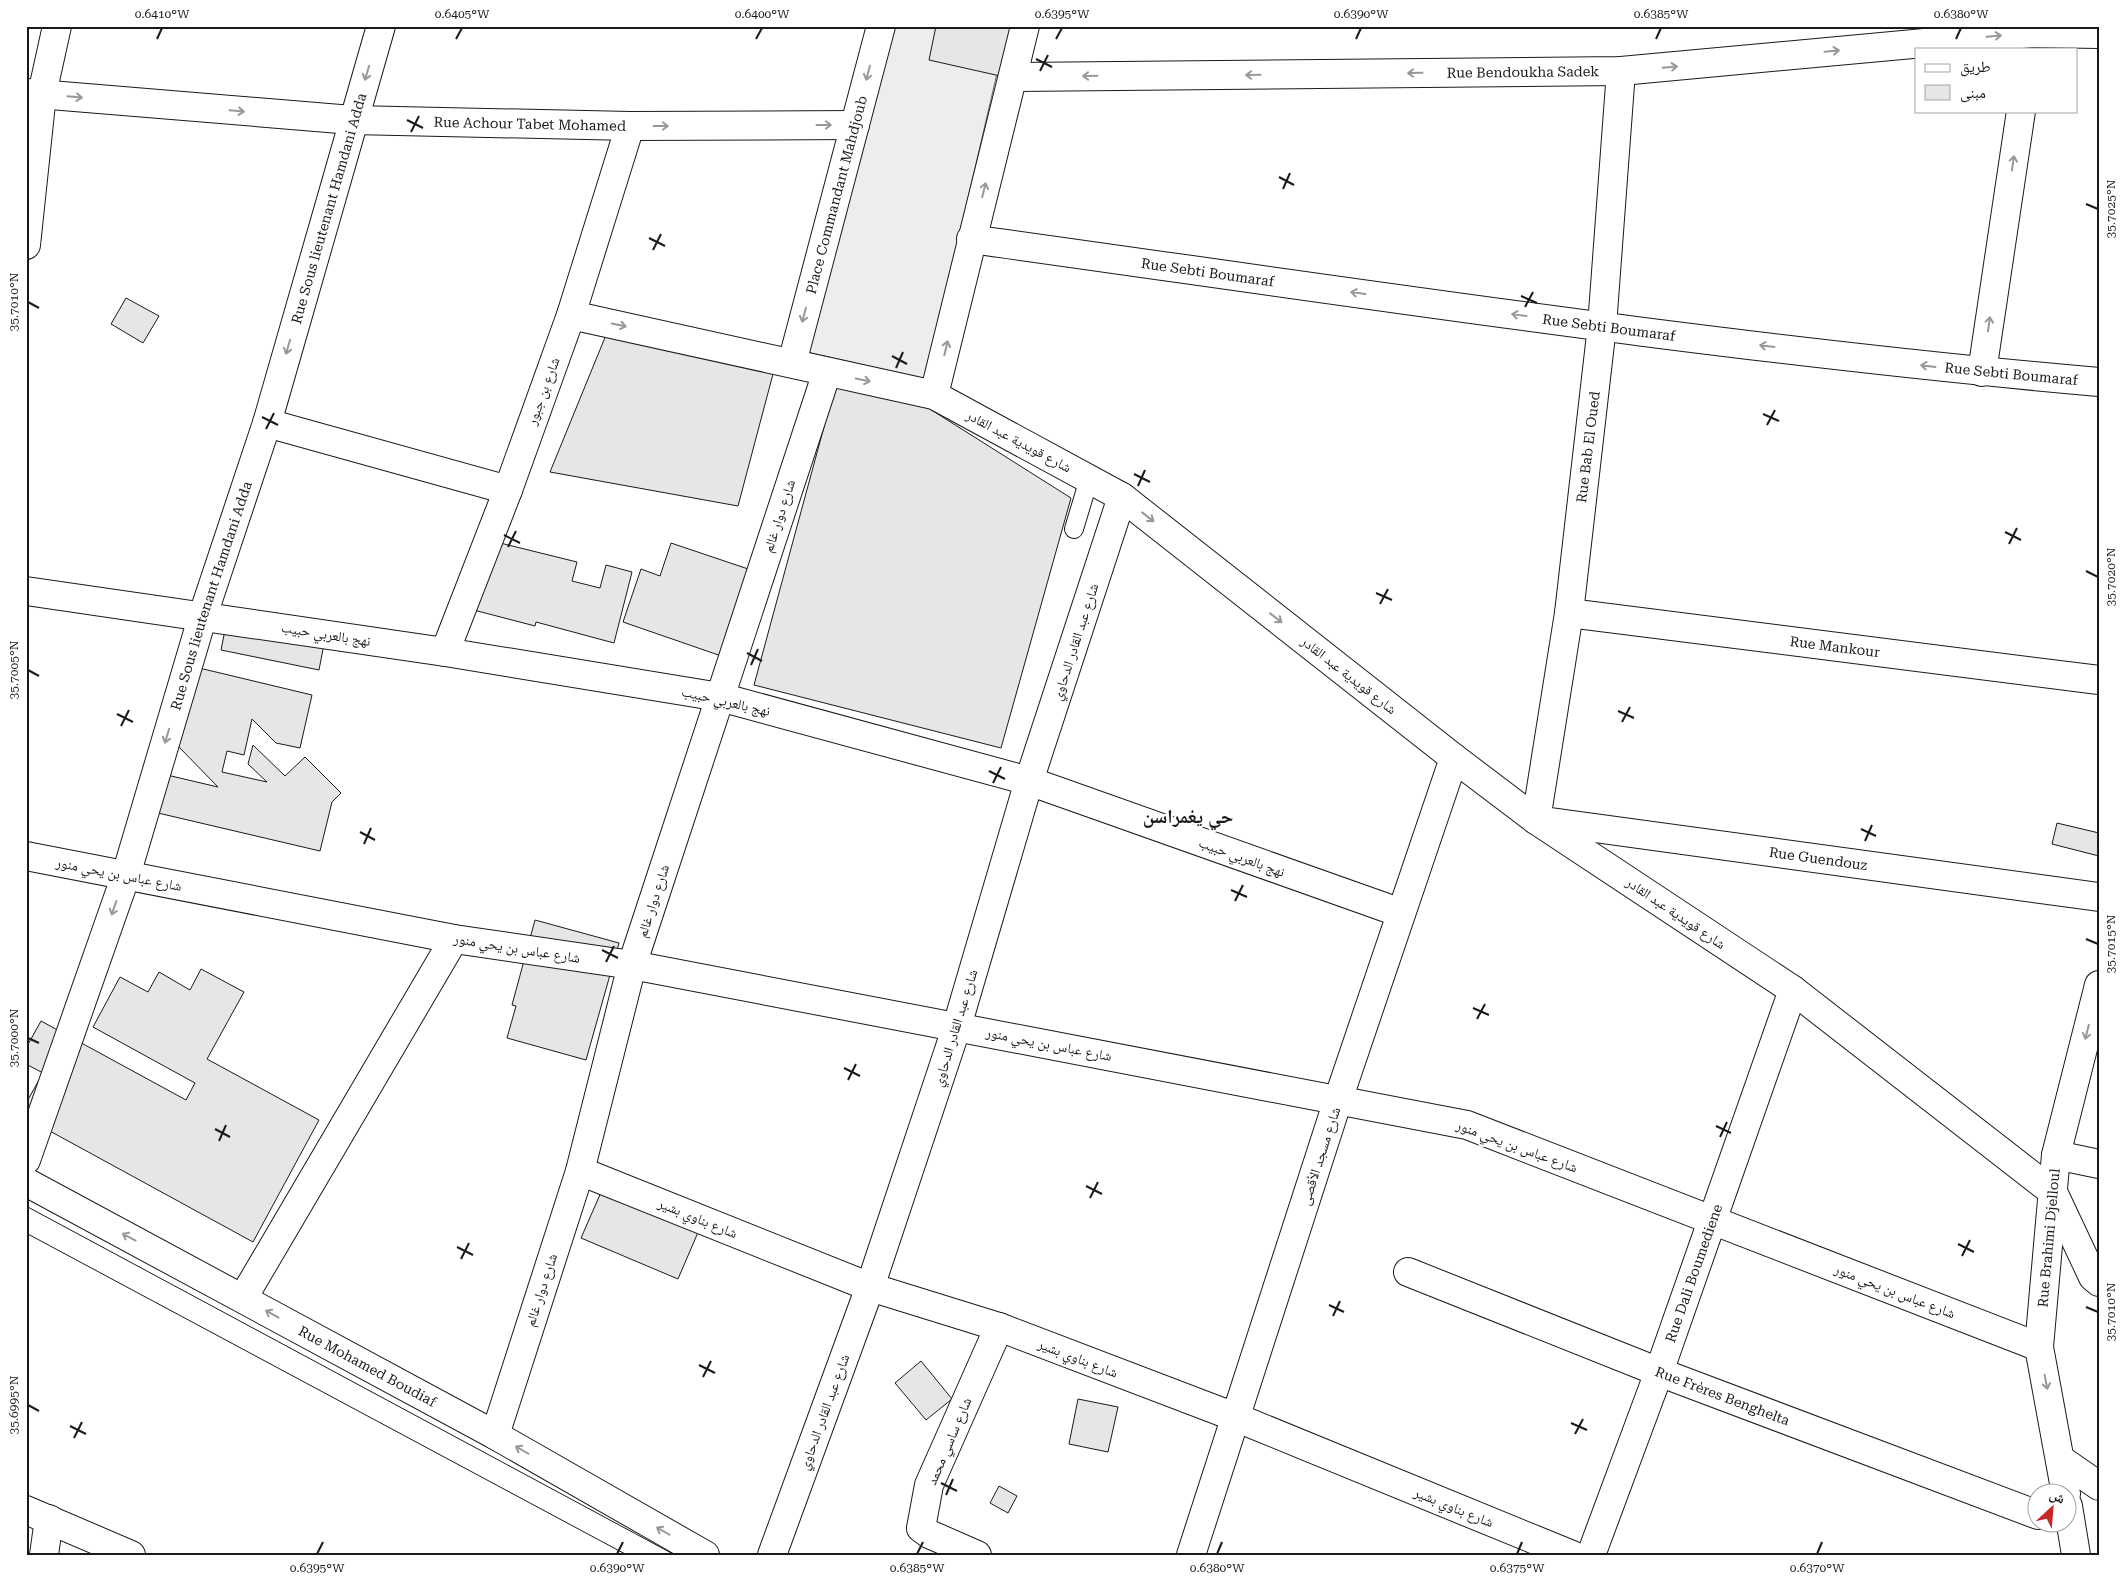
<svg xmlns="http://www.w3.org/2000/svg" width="2125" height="1581" viewBox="0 0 2125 1581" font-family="'Roboto Serif','Noto Naskh Arabic',serif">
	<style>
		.built { fill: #ededed; stroke: #6a6a6a }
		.building { fill: #e6e6e6; stroke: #1a1a1a }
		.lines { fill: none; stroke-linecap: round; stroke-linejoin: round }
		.service-casing { stroke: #1a1a1a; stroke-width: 20 }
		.minor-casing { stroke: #1a1a1a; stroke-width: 30 }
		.secondary-casing { stroke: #1a1a1a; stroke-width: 30 }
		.service { stroke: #fff; stroke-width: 18 }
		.minor { stroke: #fff; stroke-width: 28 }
		.secondary { stroke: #fff; stroke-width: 28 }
		.tram { stroke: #1a1a1a; stroke-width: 1 }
		.oneway { stroke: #989898 }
		.ticks { fill: none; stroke: #1a1a1a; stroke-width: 2 }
		.labels { text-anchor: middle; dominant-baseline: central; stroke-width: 4; stroke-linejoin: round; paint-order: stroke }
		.street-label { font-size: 14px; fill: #1a1a1a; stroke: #fff }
		.district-label { font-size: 19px; font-weight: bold; fill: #1a1a1a; stroke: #fff }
		.neatline { fill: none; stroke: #1a1a1a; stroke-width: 2 }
		.ticks-label { font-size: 12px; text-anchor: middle; fill: #1a1a1a }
	</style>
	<rect width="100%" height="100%" fill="#fff"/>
	<path class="built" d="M893,26H1008L926,379L807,352Z"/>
	<path class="building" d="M936,26H1030L1018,80L929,60Z
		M126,298L159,316L143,343L111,324Z
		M606,335L773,374L738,506L550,472Z
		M837,379L922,404L1071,498L1001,748L754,685Z
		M484,539L577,562L572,581L600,588L606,565L632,572L614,643L536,622L535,626L466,608Z
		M671,543L760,573L730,659L623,622L641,569L660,576Z
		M226,625L324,644L319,670L221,650Z
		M195,667L312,695L300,748L276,743L252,719L244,755L227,751L222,772L267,782L248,764L253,745L285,776L305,757L341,793L332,802L320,851L158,813L167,775L218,787L177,745Z
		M2057,823L2099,833V856L2052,844Z
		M535,920L619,943L586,1060L507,1038L516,1006L512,1005Z
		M201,969L244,992L207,1059L319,1120L253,1242L26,1118V1103L43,1073L26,1064V1048L41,1021L186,1100L195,1083L93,1027L120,977L148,992L159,972L190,990Z
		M602,1190L699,1230L678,1279L581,1238Z
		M921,1361L952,1399L926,1420L895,1383Z
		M1078,1399L1118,1407L1108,1452L1069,1444Z
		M999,1486L1017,1496L1008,1513L990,1503Z"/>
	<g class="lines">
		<g class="service-casing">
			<path id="service" d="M1074,529L1089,479"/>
		</g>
		<g class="minor-casing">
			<g id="minor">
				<path id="s1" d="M1621,71L1602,326L1569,613L1536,820L2099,897"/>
				<path id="s2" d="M1013,77L1621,71L2032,33L2099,34"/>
				<path id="s3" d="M26,93L352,120L630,126L855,125"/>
				<path id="s4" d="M971,239C1346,291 1722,349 2099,382"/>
				<path d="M26,245L42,94L57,26"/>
				<path d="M571,315L934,395L1122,497L1454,758L1536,820L1793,990L2053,1192L2093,1277L2099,1282"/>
				<path id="s5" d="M792,363L881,26"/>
				<path d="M1982,372L2021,111"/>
				<path d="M934,395L1025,26"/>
				<path d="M267,423L508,490"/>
				<path d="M26,591L445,652L720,697L1029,781L1401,913"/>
				<path id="s6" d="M1569,613L2099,680"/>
				<path d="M445,652L508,490L571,315L630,126"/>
				<path d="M26,856L454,939L632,965L1467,1125L2039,1347"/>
				<path d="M2056,1155L2099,1164"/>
				<path id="s7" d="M26,1160L126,875L203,615L267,423L381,26"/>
				<path d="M580,1171L870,1287L999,1327L1235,1417L1572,1555"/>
				<path id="s8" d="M1408,1272L1659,1372L2038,1515"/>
				<path d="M243,1298L454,939"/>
				<path d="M495,1435L580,1171L632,965L827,372"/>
				<path d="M2060,1459L2099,1486"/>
				<path id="s9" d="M2066,1494L2039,1347L2056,1155L2099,985"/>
				<path d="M2068,1506L2076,1555"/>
				<path d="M26,1510L131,1555"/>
				<path d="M44,1555L49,1519"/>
				<path d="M772,1555L870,1287L957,1026L1029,781L1122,497"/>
				<path d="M977,1555L929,1534L921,1528L929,1485L999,1327"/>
				<path d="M1191,1555L1338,1100L1454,758"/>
				<path id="s10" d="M1591,1555L1659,1372L1793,990"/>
			</g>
		</g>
		<g class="secondary-casing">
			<g id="secondary">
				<path id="s11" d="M26,1182L495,1435L705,1555"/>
			</g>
		</g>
		<use href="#service" class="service"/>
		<use href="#minor" class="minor"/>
		<use href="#secondary" class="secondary"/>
		<path class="tram" d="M26,1206L675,1555
			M26,1233L627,1555"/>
	</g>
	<defs><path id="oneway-shaft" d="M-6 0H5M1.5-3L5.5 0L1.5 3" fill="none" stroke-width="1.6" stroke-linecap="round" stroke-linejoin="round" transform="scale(1.25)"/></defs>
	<g class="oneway">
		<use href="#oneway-shaft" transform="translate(1994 36) rotate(-5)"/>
		<use href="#oneway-shaft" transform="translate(1832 51) rotate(-5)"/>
		<use href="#oneway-shaft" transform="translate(1670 67) rotate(-5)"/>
		<use href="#oneway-shaft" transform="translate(367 73) rotate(107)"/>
		<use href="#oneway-shaft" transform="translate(868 73) rotate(105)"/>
		<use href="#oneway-shaft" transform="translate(1415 73) rotate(179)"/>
		<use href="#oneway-shaft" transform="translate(1253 75) rotate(179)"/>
		<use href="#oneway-shaft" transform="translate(1090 76) rotate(179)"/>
		<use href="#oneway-shaft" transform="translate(75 97) rotate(5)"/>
		<use href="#oneway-shaft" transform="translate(237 111) rotate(5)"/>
		<use href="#oneway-shaft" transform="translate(824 125)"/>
		<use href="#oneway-shaft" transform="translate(661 126)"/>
		<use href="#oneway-shaft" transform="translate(2013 163) rotate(-82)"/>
		<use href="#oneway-shaft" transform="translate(984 190) rotate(-76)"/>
		<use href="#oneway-shaft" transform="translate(1358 293) rotate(-172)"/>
		<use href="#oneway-shaft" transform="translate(804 315) rotate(105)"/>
		<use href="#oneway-shaft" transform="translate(1519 315) rotate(-172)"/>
		<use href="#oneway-shaft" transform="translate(1989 324) rotate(-82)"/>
		<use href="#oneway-shaft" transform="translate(619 325) rotate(12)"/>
		<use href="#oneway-shaft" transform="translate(1767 346) rotate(-173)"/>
		<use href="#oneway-shaft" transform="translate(288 347) rotate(106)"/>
		<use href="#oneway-shaft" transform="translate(946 348) rotate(-77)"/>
		<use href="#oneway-shaft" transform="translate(1928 366) rotate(-173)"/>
		<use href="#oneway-shaft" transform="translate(863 380) rotate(12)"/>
		<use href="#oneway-shaft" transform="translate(1148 517) rotate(38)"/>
		<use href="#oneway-shaft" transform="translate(1276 618) rotate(38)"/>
		<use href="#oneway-shaft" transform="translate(167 736) rotate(107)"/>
		<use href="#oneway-shaft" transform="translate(114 908) rotate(109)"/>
		<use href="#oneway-shaft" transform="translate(2087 1032) rotate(104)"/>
		<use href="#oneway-shaft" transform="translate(129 1237) rotate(-152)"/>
		<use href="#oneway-shaft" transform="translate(272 1314) rotate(-151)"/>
		<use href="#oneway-shaft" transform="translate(2046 1382) rotate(79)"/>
		<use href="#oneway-shaft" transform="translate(522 1450) rotate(-150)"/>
		<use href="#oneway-shaft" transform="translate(663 1531) rotate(-150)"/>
	</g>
	<path class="ticks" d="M157,39L162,28M456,39L462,28M756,39L762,28M1056,39L1062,28M1356,39L1361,28M1656,39L1661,28M1956,39L1961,28M1036,59L1052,67M1040,71L1048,55M407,120L423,128M411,132L419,116M1279,177L1294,185M1283,189L1290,173M2086,204L2098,209M649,238L665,246M653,250L661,234M1521,296L1537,303M28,302L39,308M1525,307L1533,292M892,356L907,364M896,368L903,352M1763,414L1779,421M262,417L278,425M1767,425L1775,410M266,429L274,413M1134,474L1150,482M1138,486L1145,470M2005,532L2021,540M504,535L520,543M2009,544L2017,528M508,547L516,531M2086,571L2098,577M1376,593L1392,600M1380,604L1388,589M747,653L762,661M751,665L758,649M28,670L39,676M1618,711L1634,718M117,714L133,722M1622,722L1630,707M121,726L129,710M989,771L1005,779M993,783L1001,767M1861,829L1876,836M360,832L375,840M1865,841L1872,825M364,844L371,828M1231,890L1247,897M1235,901L1243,885M2086,939L2098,944M602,950L618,958M606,962L614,946M1473,1008L1489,1015M1477,1019L1485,1004M28,1038L39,1043M844,1068L860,1076M848,1080L856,1064M1716,1126L1731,1133M215,1129L230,1137M1720,1137L1727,1122M219,1141L226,1125M1086,1186L1102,1194M1090,1198L1098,1182M1958,1244L1974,1252M457,1247L473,1255M1962,1256L1970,1240M461,1259L469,1243M1329,1305L1344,1312M2086,1307L2098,1312M1333,1316L1340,1301M699,1365L715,1373M703,1377L711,1361M28,1405L39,1411M1571,1423L1587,1430M70,1426L86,1434M1575,1434L1583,1419M74,1438L82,1422M941,1483L957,1491M946,1495L953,1479M317,1554L323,1542M617,1554L623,1542M917,1554L923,1542M1217,1554L1222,1542M1517,1554L1522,1542M1817,1554L1822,1542"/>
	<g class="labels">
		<g class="street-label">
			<text stroke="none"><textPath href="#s2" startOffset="510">Rue Bendoukha Sadek</textPath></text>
			<text stroke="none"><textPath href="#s3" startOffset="505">Rue Achour Tabet Mohamed</textPath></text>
			<text stroke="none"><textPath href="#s5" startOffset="174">Place Commandant Mahdjoub</textPath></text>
			<text stroke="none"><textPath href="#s7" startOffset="999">Rue Sous lieutenant Hamdani Adda</textPath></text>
			<text stroke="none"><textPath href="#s4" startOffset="239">Rue Sebti Boumaraf</textPath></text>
			<text stroke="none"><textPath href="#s4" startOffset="644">Rue Sebti Boumaraf</textPath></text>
			<text stroke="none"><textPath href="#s4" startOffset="1049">Rue Sebti Boumaraf</textPath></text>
			<text transform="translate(543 391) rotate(-70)">شارع بن جبور</text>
			<text transform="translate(1019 441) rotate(28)">شارع قويدية عبد القادر</text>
			<text transform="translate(1588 447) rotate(-83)">Rue Bab El Oued</text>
			<text transform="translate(779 516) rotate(-72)">شارع دوار غالم</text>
			<text stroke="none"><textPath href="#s7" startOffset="594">Rue Sous lieutenant Hamdani Adda</textPath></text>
			<text transform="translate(326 634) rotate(9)">نهج بالعربي حبيب</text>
			<text transform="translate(1075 642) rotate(-72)">شارع عبد القادر الدحاوي</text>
			<text stroke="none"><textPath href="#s6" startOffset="268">Rue Mankour</textPath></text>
			<text transform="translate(1349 675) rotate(38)">شارع قويدية عبد القادر</text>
			<text transform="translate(726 701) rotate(13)">نهج بالعربي حبيب</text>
			<text transform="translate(1242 857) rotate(20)">نهج بالعربي حبيب</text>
			<text stroke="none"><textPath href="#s1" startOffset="1039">Rue Guendouz</textPath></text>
			<text transform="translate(119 874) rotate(11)">شارع عباس بن يحي منور</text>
			<text transform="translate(653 901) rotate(-72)">شارع دوار غالم</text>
			<text transform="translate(1676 913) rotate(34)">شارع قويدية عبد القادر</text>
			<text transform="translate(517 948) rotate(9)">شارع عباس بن يحي منور</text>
			<text transform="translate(955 1028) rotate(-73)">شارع عبد القادر الدحاوي</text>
			<text transform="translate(1049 1044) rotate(11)">شارع عباس بن يحي منور</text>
			<text transform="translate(1517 1146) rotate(20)">شارع عباس بن يحي منور</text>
			<text transform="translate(1320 1156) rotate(-72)">شارع مسجد الأقصى</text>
			<text transform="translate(698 1218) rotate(22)">شارع بناوي بشير</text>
			<text stroke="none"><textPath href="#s9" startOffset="259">Rue Brahimi Djelloul</textPath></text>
			<text stroke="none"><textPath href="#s10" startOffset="300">Rue Dali Boumediene</textPath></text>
			<text transform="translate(541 1290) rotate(-72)">شارع دوار غالم</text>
			<text transform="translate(1895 1291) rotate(21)">شارع عباس بن يحي منور</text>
			<text transform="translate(1078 1358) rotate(21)">شارع بناوي بشير</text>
			<text stroke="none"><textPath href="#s11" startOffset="388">Rue Mohamed Boudiaf</textPath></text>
			<text stroke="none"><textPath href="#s8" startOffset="338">Rue Frères Benghelta</textPath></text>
			<text transform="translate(824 1412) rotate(-70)">شارع عبد القادر الدحاوي</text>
			<text transform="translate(949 1441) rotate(-67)">شارع ساسي محمد</text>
			<text transform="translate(1454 1507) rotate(22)">شارع بناوي بشير</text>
		</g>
		<g class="district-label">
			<text x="1188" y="816">حي يغمراسن</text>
		</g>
	</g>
	<rect width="2125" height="1581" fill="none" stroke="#ffffff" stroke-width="55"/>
	<rect x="1915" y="48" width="162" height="65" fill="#ffffff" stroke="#a3a3a3"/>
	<rect x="1925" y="64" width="25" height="8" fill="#ffffff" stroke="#a3a3a3"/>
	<text x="1960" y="72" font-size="15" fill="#1a1a1a">طريق</text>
	<rect x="1925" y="85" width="25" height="15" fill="#e6e6e6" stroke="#a3a3a3"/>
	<text x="1960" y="98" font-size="15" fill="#1a1a1a">مبنى</text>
	<g transform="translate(2052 1508) rotate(26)"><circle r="24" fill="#ffffff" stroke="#a3a3a3"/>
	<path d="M0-4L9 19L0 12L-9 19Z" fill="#c62828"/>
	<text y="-8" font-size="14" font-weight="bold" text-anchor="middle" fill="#1a1a1a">ش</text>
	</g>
	<rect x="28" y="28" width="2070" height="1526" class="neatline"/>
	<g class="ticks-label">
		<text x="162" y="18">0.6410°W</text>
		<text x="462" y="18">0.6405°W</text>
		<text x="762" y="18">0.6400°W</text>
		<text x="1062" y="18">0.6395°W</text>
		<text x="1361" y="18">0.6390°W</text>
		<text x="1661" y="18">0.6385°W</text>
		<text x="1961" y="18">0.6380°W</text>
		<text transform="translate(2111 209) rotate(-90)" y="4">35.7025°N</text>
		<text transform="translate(14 302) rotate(-90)" y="4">35.7010°N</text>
		<text transform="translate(2111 577) rotate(-90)" y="4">35.7020°N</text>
		<text transform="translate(14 670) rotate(-90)" y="4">35.7005°N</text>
		<text transform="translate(2111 944) rotate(-90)" y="4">35.7015°N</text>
		<text transform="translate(14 1038) rotate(-90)" y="4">35.7000°N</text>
		<text transform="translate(2111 1312) rotate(-90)" y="4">35.7010°N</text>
		<text transform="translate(14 1405) rotate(-90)" y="4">35.6995°N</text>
		<text x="317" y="1572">0.6395°W</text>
		<text x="617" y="1572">0.6390°W</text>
		<text x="917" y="1572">0.6385°W</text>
		<text x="1217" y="1572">0.6380°W</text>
		<text x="1517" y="1572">0.6375°W</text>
		<text x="1817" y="1572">0.6370°W</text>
	</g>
</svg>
